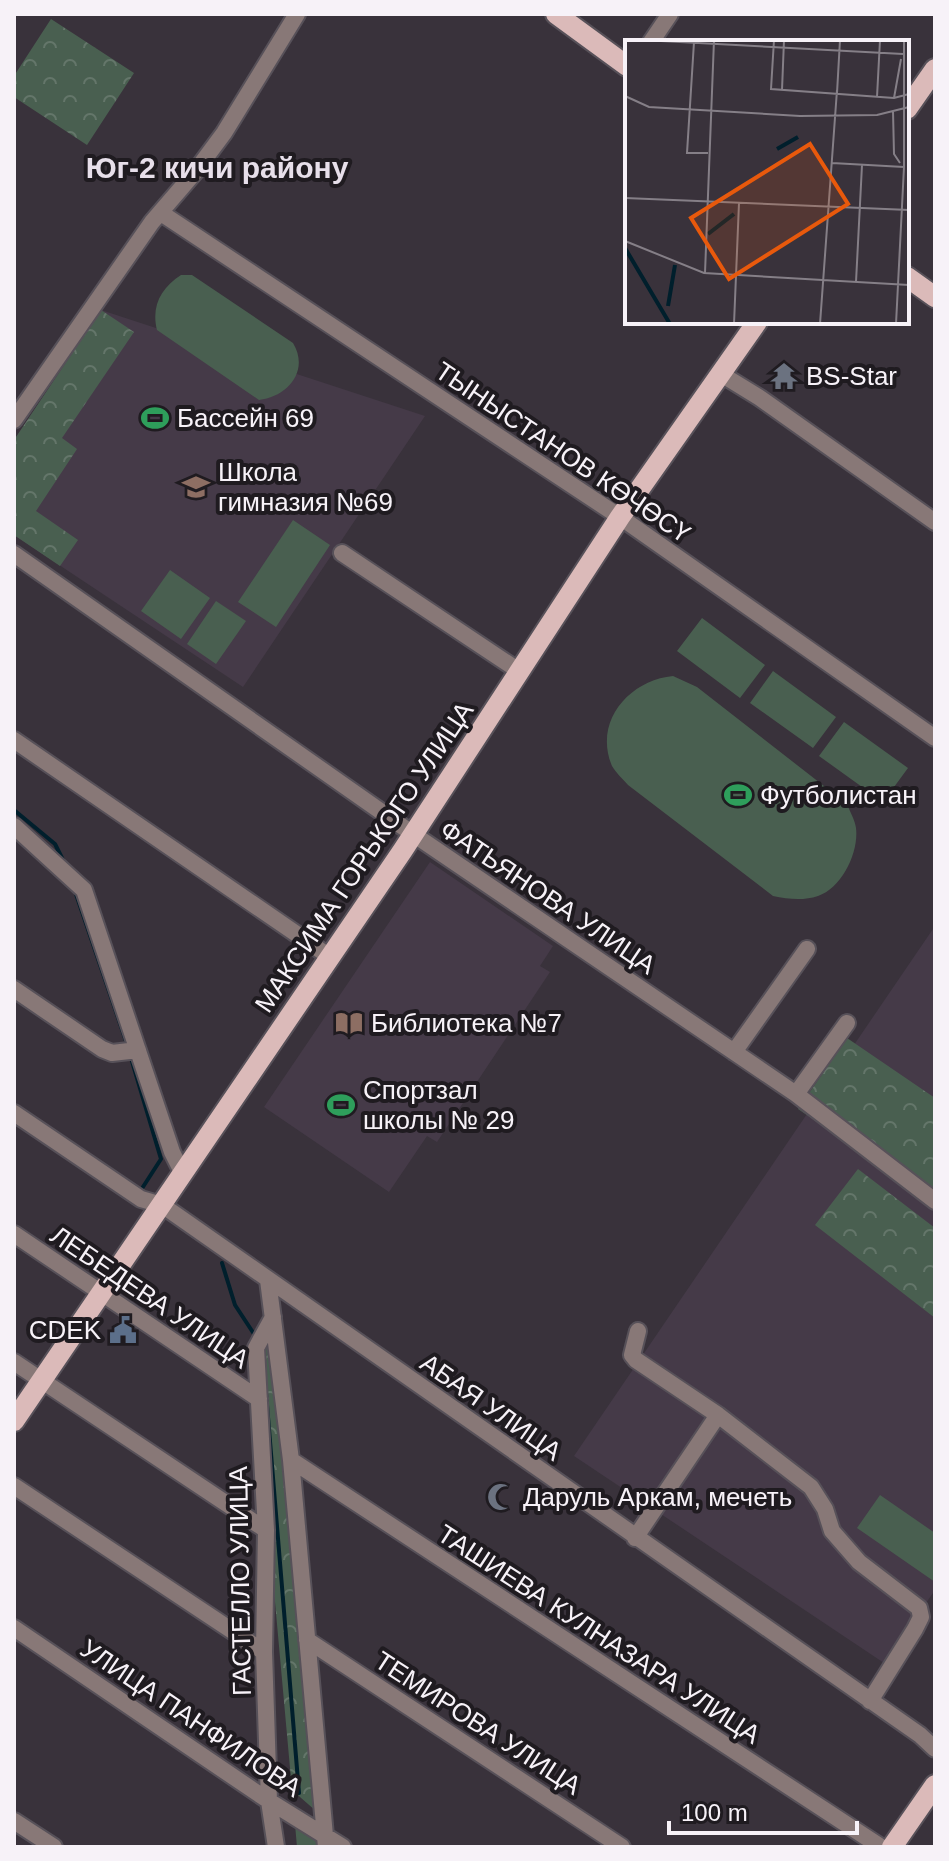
<svg xmlns="http://www.w3.org/2000/svg" width="949" height="1861" viewBox="0 0 949 1861" font-family="Arial,sans-serif">
	<style>
		.built { fill: #453a48 }
		.forest { fill: url(#forest-crowns) }
		.pitch { fill: #495f50 }
		.lines { fill: none; stroke-linecap: round; stroke-linejoin: round }
		.stream { stroke: #001f2c; stroke-width: 4 }
		.minor-casing { stroke: #575159; stroke-width: 20 }
		.major-casing { stroke: #575159; stroke-width: 24 }
		.minor { stroke: #887877; stroke-width: 16 }
		.major { stroke: #dbbab9; stroke-width: 20 }
		.labels { text-anchor: middle; dominant-baseline: central; stroke-width: 8; stroke-linejoin: round; paint-order: stroke }
		.poi-label { font-size: 26px; fill: #f7f2f8; stroke: #1f1b20; text-anchor: start }
		.street-label { font-size: 26px; fill: #f7f2f8; stroke: #1f1b20 }
		.quarter-label { font-size: 30px; font-weight: bold; fill: #e7dfea; stroke: #1f1b20 }
		.inset-river { fill: none; stroke: #001f2c; stroke-width: 4 }
		.inset-road { fill: none; stroke: #857f87; stroke-width: 2 }
		.view { fill: #e8590c; fill-opacity: 0.15; stroke: #e8590c; stroke-width: 4 }
		.inset-edge { fill: none; stroke: #f7f2f8; stroke-width: 4 }
	</style>
	<defs>
		<pattern id="forest-crowns" width="20" height="18" patternUnits="userSpaceOnUse" patternTransform="scale(2)"><rect width="20" height="18" fill="#495f50"/><path d="M2 6a3 3 0 1 1 6 0M12 15a3 3 0 1 1 6 0" fill="none" stroke="#64766a"/></pattern>
	</defs>
	<rect width="100%" height="100%" fill="#39323b"/>
	<path class="built" d="M101,310L425,416L243,687L14,535V440Z
		M430,862L553,946L540,966L550,972L437,1142L427,1136L389,1192L264,1107Z
		M935,926V1590L884,1663L574,1456Z"/>
	<path class="forest" d="M51,19L134,73L87,145L14,97V76Z
		M101,310L134,332L62,438L77,449L36,511L78,540L60,566L14,535V440Z
		M847,1038L935,1098V1203L798,1109Z
		M858,1169L935,1228V1318L815,1225Z
		M273,1334L316,1811L292,1790L251,1336Z
		M295,1824L319,1844V1847H297Z"/>
	<path class="pitch" d="M181,275H192L293,343C310,371 287,397 259,400L157,330C151,306 161,288 181,275Z
		M293,520L330,545L276,627L238,602Z
		M170,570L210,598L181,639L141,611Z
		M216,601L246,621L216,664L187,644Z
		M702,618L765,665L740,698L677,651Z
		M773,671L836,717L813,748L750,703Z
		M673,676L697,687L847,804C850,812 855,820 856,828C859,852 842,888 818,896C803,901 788,899 773,896L628,785C623,779 616,773 612,766C593,721 630,680 673,676Z
		M844,722L908,768L883,802L819,756Z
		M880,1495L935,1533V1582L857,1528Z"/>
	<g class="lines">
		<path class="stream" d="M14,810L55,844L65,864
			M75,891L127,1044
			M131,1058L161,1159L141,1190
			M222,1263L235,1305L254,1334
			M266,1393L299,1793
			M303,1847H304"/>
		<g class="minor-casing">
			<path id="minor" d="M651,42L670,14
				M161,213L620,517L935,738
				M721,374L760,398L935,522
				M14,420L152,222L195,172L224,133L297,14
				M342,553L519,671
				M14,554L413,834L796,1094L935,1201
				M14,740L330,957
				M14,826L84,890L172,1152L183,1174
				M14,989L102,1049L112,1053L138,1050
				M734,1052L807,949
				M796,1094L847,1023
				M14,1113L141,1199L162,1205L920,1735L935,1749
				M14,1234L259,1399
				M268,1280L291,1460L326,1847
				M273,1317L256,1348L266,1530L264,1652L269,1801L276,1847
				M638,1331L632,1355L636,1360L718,1415
				M14,1362L266,1530
				M291,1460L881,1847
				M14,1486L264,1652
				M635,1538L718,1415L811,1487L825,1509L832,1531L859,1562L919,1608L921,1617L915,1629L870,1701
				M14,1628L269,1801L343,1847
				M307,1640L622,1847
				M14,1821L54,1847"/>
		</g>
		<g class="major-casing">
			<path id="major" d="M556,14L627,66
				M907,109L935,69
				M907,277L935,297
				M14,1421L403,850L620,517L757,322
				M892,1847L935,1785"/>
		</g>
		<use href="#minor" class="minor"/>
		<use href="#major" class="major"/>
	</g>
	<defs>
		<g id="temple-bare" transform="scale(2.16)"><path d="M0-6L5-2H3V0L6.5 2.5H4V6H1.5V3h-3V6H-4V2.5H-6.5L-3 0V-2H-5Z" fill="#6b7280" stroke="#1f1b20" stroke-width="2.5" paint-order="stroke"/></g>
		<g id="stadium-bare" transform="scale(2.16)"><path d="M0-5a6.5 5 0 1 0 0 10a6.5 5 0 1 0 0-10ZM-3.5-1.8h7v3.6h-7Z" fill="#2e9e5b" stroke="#1f1b20" stroke-width="2.5" paint-order="stroke"/></g>
		<g id="school-bare" transform="scale(2.16)"><path d="M0-5L7-2L0 1L-7-2ZM-4 1L0 2.5L4 1V4Q0 6-4 4Z" fill="#8d6e63" stroke="#1f1b20" stroke-width="2.5" paint-order="stroke"/></g>
		<g id="library-bare" transform="scale(2.16)"><path d="M-6-4Q-3-5.5-.7-3.5V5Q-3 3-6 4ZM6-4Q3-5.5 .7-3.5V5Q3 3 6 4Z" fill="#8d6e63" stroke="#1f1b20" stroke-width="2.5" paint-order="stroke"/></g>
		<g id="civic-bare" transform="scale(2.16)"><path d="M-.6-6.5H3V-4.5H.6V-3L4-1V1h2V6H-6V1h2V-1L-.6-3ZM-1.2 2.5V6h2.4V2.5Z" fill="#5c6f8a" stroke="#1f1b20" stroke-width="2.5" paint-order="stroke"/></g>
		<g id="mosque-bare" transform="scale(2.16)"><path d="M3.5-4.9A6 6 0 1 0 3.5 4.9A5 5 0 1 1 3.5-4.9Z" fill="#6b7280" stroke="#1f1b20" stroke-width="2.5" paint-order="stroke"/></g>
	</defs>
	<g fill-rule="evenodd">
		<use href="#temple-bare" x="784" y="376"/>
		<use href="#stadium-bare" x="155" y="418"/>
		<use href="#school-bare" x="196" y="487"/>
		<use href="#stadium-bare" x="738" y="795"/>
		<use href="#library-bare" x="349" y="1023"/>
		<use href="#stadium-bare" x="341" y="1105"/>
		<use href="#civic-bare" x="123" y="1330"/>
		<use href="#mosque-bare" x="501" y="1497"/>
	</g>
	<g class="labels">
		<g class="poi-label">
			<text x="806" y="376">BS-Star</text>
			<text x="177" y="418">Бассейн 69</text>
			<text x="218" y="472">Школа<tspan x="218" dy="30">гимназия №69</tspan></text>
			<text x="760" y="795">Футболистан</text>
			<text x="371" y="1023">Библиотека №7</text>
			<text x="363" y="1090">Спортзал<tspan x="363" dy="30">школы № 29</tspan></text>
			<text x="101" y="1330" text-anchor="end">CDEK</text>
			<text x="523" y="1497">Даруль Аркам, мечеть</text>
		</g>
		<g class="street-label">
			<text transform="translate(563 452) rotate(34)">ТЫНЫСТАНОВ КӨЧӨСҮ</text>
			<text transform="translate(364 857) rotate(-56)">МАКСИМА ГОРЬКОГО УЛИЦА</text>
			<text transform="translate(548 897) rotate(34)">ФАТЬЯНОВА УЛИЦА</text>
			<text transform="translate(150 1297) rotate(34)">ЛЕБЕДЕВА УЛИЦА</text>
			<text transform="translate(491 1407) rotate(35)">АБАЯ УЛИЦА</text>
			<text transform="translate(240 1581) rotate(-91)">ГАСТЕЛЛО УЛИЦА</text>
			<text transform="translate(599 1634) rotate(33)">ТАШИЕВА КУЛНАЗАРА УЛИЦА</text>
			<text transform="translate(191 1718) rotate(34)">УЛИЦА ПАНФИЛОВА</text>
			<text transform="translate(478 1723) rotate(33)">ТЕМИРОВА УЛИЦА</text>
		</g>
		<g class="quarter-label">
			<text x="217" y="167">Юг-2 кичи району</text>
		</g>
	</g>
	<g transform="translate(625 40)">
		<rect width="284" height="284" fill="#39323b"/>
		<path class="inset-river" d="M152,109L173,97M83,194L109,174M0,208L45,284M43,266L50,225"/>
		<path class="inset-road" d="M17,0L278,14M149,0L146,49L269,58L284,54M69,2L62,113H83M157,50L159,0M212,53L215,0M0,56L24,67L175,76L252,75L284,67M252,57L255,0M269,58L276,19M268,71L269,114L275,123M207,123L279,127M0,158L284,170M0,201L79,233L284,245M80,233L89,0M231,242L237,125M109,284L114,163M195,284L212,50M271,284L279,127V0"/>
		<path class="view" d="M185,104L223,164L104,239L66,178Z"/>
		<rect width="284" height="284" class="inset-edge"/>
	</g>
	<rect width="949" height="1861" fill="none" stroke="#f7f2f8" stroke-width="32"/>
	<path d="M669 1821v12h188v-12" fill="none" stroke="#f7f2f8" stroke-width="4"/>
	<text x="681" y="1821" font-size="24" fill="#f7f2f8" stroke="#1f1b20" stroke-width="6" paint-order="stroke">100 m</text>
</svg>
